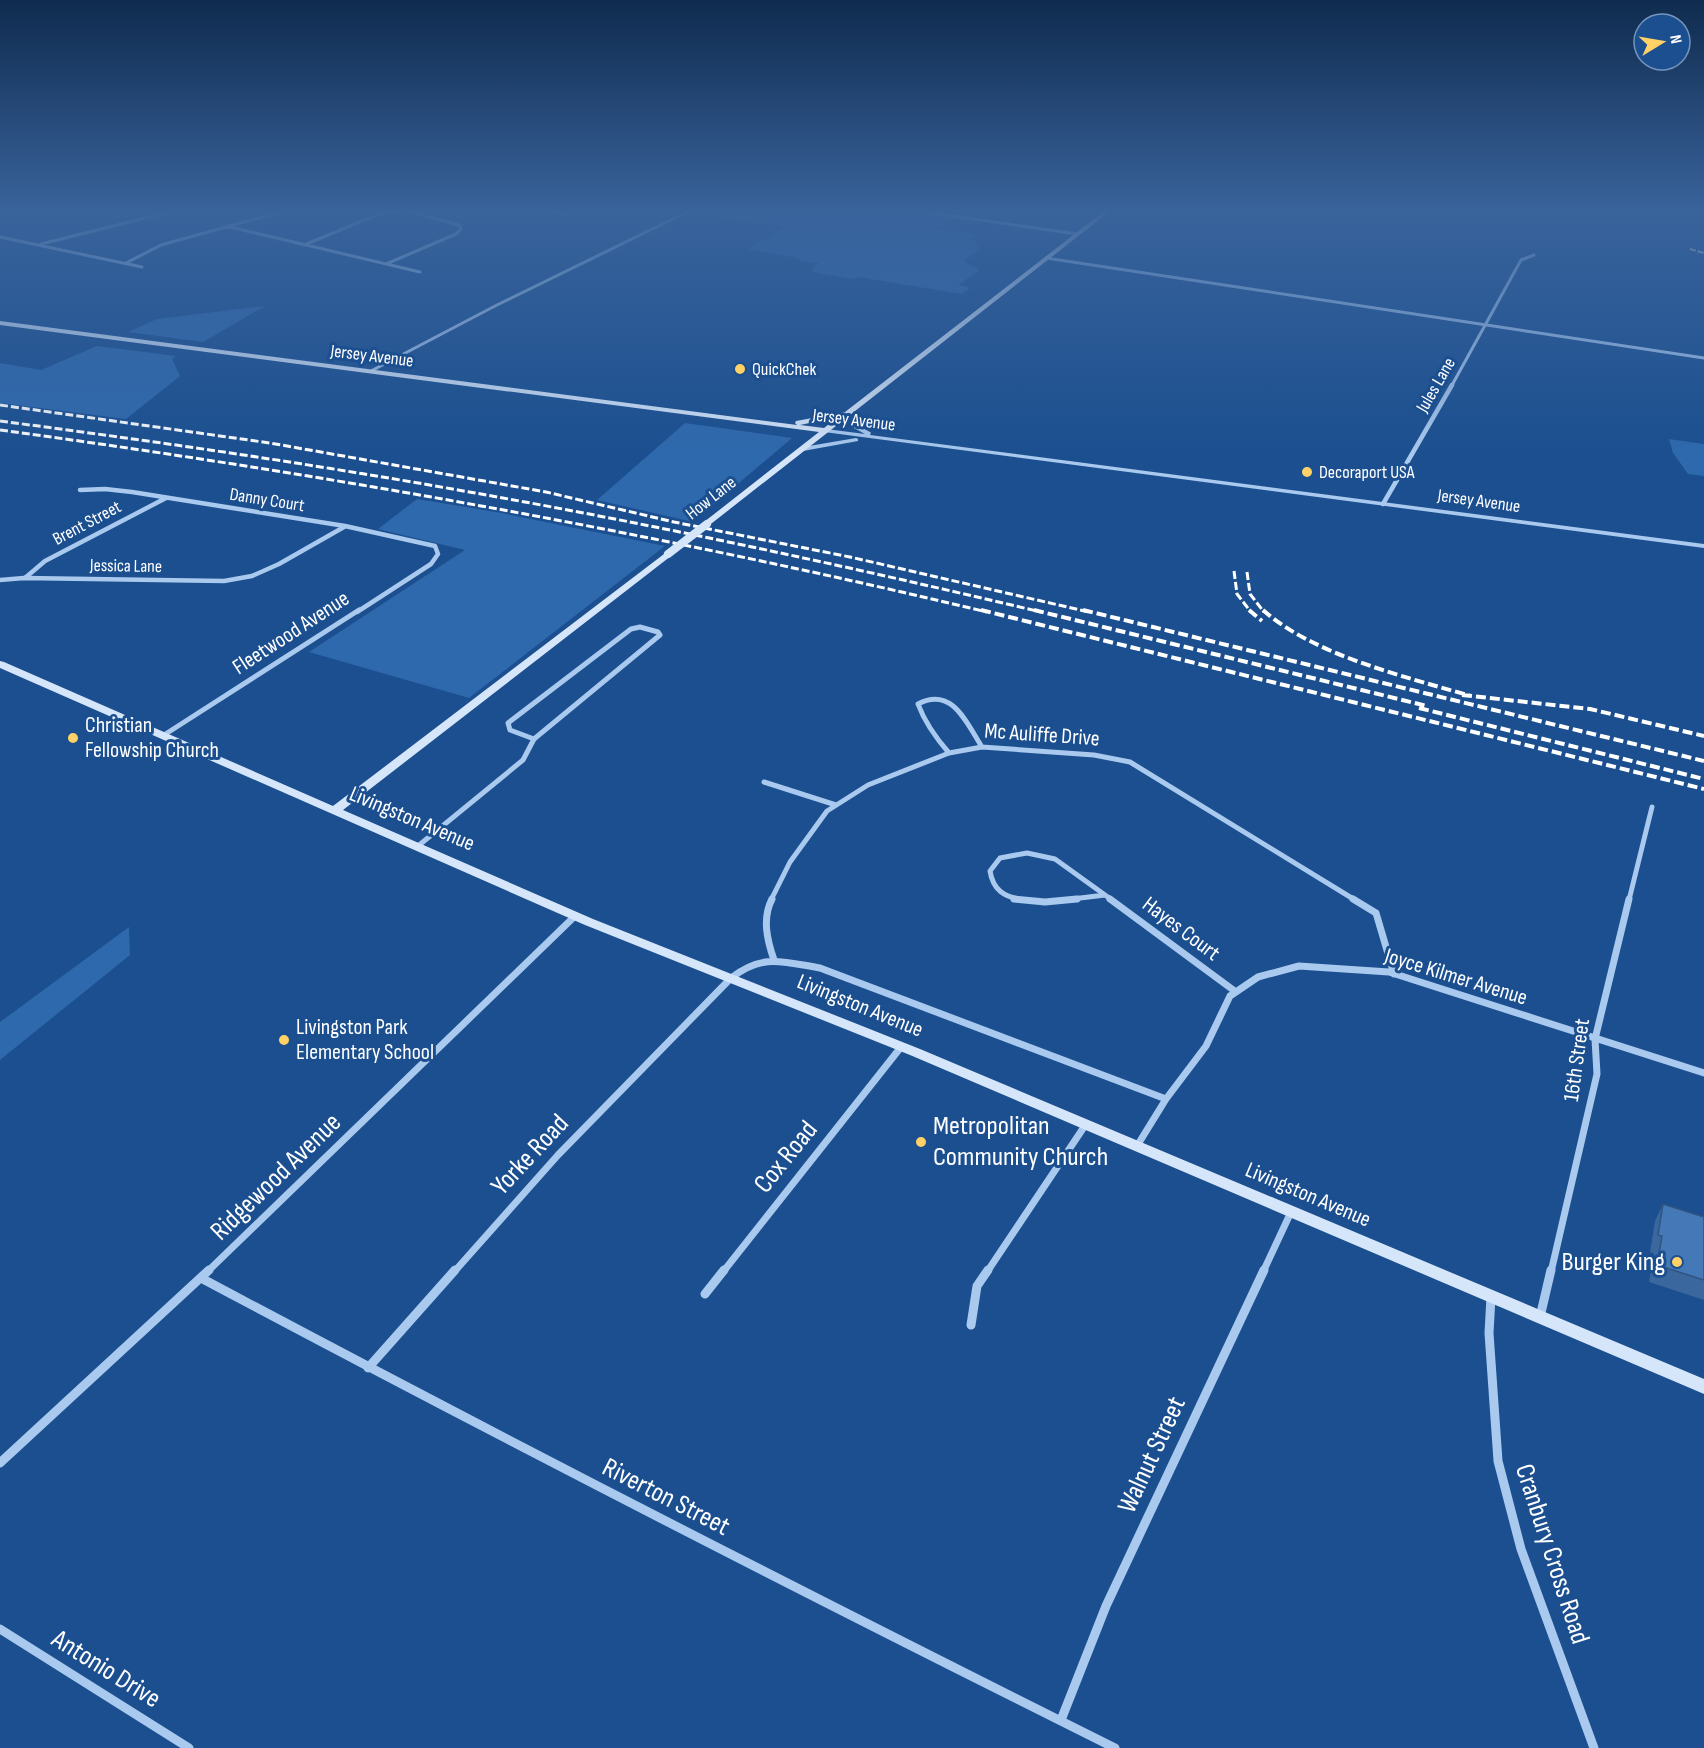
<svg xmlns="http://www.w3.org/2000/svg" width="1704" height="1748" viewBox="0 0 1704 1748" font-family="'Sofia Sans Condensed',sans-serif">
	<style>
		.green { fill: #2e69ad }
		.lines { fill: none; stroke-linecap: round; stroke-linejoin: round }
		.minor-far4 { stroke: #a9c9ee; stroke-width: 3 }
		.minor-far3 { stroke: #a9c9ee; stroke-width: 4.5 }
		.minor-far2 { stroke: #a9c9ee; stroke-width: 5 }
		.minor-far1 { stroke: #a9c9ee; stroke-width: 7 }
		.minor { stroke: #a9c9ee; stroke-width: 9 }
		.tertiary { fill: #a9c9ee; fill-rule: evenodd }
		.secondary { fill: #d6e6fa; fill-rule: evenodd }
		.rail-far2 { stroke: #fff; stroke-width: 2; stroke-dasharray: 6 2; stroke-linecap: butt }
		.rail-far1 { stroke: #fff; stroke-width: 3; stroke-dasharray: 8 3; stroke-linecap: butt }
		.rail { stroke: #fff; stroke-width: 4; stroke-dasharray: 10 4; stroke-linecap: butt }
		.secondary-bridge { stroke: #d6e6fa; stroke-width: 8 }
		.wall { fill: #3a679d }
		.building { fill: #4478b7; stroke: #305480; stroke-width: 1.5 }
		.poi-dot { fill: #ffd166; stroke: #1b4f8f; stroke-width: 2 }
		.labels { text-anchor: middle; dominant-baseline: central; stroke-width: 6; stroke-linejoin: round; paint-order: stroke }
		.far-street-label { font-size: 18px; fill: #fff; stroke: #1b4f8f }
		.far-poi-label { font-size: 18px; fill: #fff; stroke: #1b4f8f; text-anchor: start }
		.street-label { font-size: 22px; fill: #fff; stroke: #1b4f8f }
		.poi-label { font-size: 22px; fill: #fff; stroke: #1b4f8f; text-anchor: start }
		.near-poi-label { font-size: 27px; fill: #fff; stroke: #1b4f8f; text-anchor: start }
		.near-street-label { font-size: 27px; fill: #fff; stroke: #1b4f8f }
	</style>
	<rect width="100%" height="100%" fill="#1b4f8f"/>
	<path class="green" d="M706,212H922L962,218L934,228L977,235L973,240L980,248L964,261L980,270L958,285L970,288L962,294L858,277L852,279L813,272L811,270L819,263L797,260L799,258L747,249L786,226L697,214Z
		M265,306L203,342L128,332L157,319Z
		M97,346L176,356L172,359L180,376L126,419L0,403V363L41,370Z
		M685,423L792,438L693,522L597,500Z
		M1669,439L1704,444V476L1688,474L1673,453Z
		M417,499L496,512L665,546L469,698L309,652L465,550L378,529Z
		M129,927L130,955L0,1060V1022Z"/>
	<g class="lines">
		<path class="minor-far4" d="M553,212L564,214
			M926,212L1077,234
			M226,226L420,272
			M0,237L142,267
			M41,244L169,212
			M304,245L379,214L396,212
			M1046,258L1704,358
			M126,263L161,245L280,212
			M386,264L456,234L461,229L459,225L411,212
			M371,371L495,306L687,212
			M1451,387L1521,260L1534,255"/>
		<path class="minor-far3" d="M80,490L105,489L132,492L345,526L435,546L438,554L431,564L357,612
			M1383,504L1452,385
			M25,578L45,561L166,498
			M0,580L24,578L224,581L252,576L279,564L344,527"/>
		<path class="minor-far2" d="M640,627L658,632L660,635L534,739L510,730L508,723L631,629Z
			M164,735L359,610
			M949,753C936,738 925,723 918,704C952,686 966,722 982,747
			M764,782L836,805
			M418,846L523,760L534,739
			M1105,895L1112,900
			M771,900L790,862L827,811L868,785L949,753L982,747L1094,755L1130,762L1355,900
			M1023,900C1004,897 993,890 990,871L1000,858L1027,853L1055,859L1105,895L1064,900
			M1629,900L1652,807"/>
		<path class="minor-far1" d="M772,899C762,918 767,940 774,960
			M1014,899L1045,902L1077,899
			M1110,899L1236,992
			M1353,899L1376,913L1394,974
			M1137,1146L1166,1099L1206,1046L1230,996L1258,977L1299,966L1389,972L1704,1073
			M207,1272L575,916
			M454,1272L558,1155L731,978C763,953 783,962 820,968L1166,1099
			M723,1272L901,1047
			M987,1272L1086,1124
			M1263,1272L1291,1212
			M1551,1272L1597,1074L1595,1039L1629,899"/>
		<path class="minor" d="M201,1278C503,1439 808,1595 1115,1748
			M705,1294L724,1270
			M1491,1297L1489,1333L1498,1461L1521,1549L1594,1748
			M1540,1317L1551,1270
			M971,1325L977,1286L988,1270
			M368,1368L455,1270
			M0,1463L209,1270
			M0,1629L189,1748
			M1061,1720L1106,1606L1264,1270"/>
		<path class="tertiary" d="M846,413H850L857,425L870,432L871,433L870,435L1704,544V548L824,432V430L826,429L865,434L852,427L845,414Z
			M856,438L858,439V441L803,451L800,449L803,447Z"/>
		<path class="secondary" d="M1103,212H1109L707,527L704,526V522L819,432L0,325V321L797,425L795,423L796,421L845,412ZM838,417L824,428L800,425Z
			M668,551L672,554L671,556L343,810L593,919L920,1049L1704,1379V1394L910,1055L585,925L0,668V661L4,662L333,806Z"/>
		<path class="rail-far2" d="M1690,249L1704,253"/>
		<path class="rail-far1" d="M0,405L270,443L546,492L674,522L850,557L1089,612
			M0,421C153,441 306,463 458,490C653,524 847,566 1041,612
			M0,430C332,475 661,534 987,612
			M1234,571L1237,594L1251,612
			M1247,572L1250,594L1264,612"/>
		<path class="rail" d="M981,610L1704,789
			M1034,610L1427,706
			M1083,610L1704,761
			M1249,610L1262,621
			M1263,610C1313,655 1406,677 1471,696
			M1462,695L1590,709L1704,736
			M1419,708L1704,779"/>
		<path class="secondary-bridge" d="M668,554L707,524"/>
	</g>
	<path class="wall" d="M1663,1204L1704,1217V1300L1649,1282L1654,1254L1650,1252L1655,1221Z"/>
	<path class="building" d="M1663,1204L1704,1217V1280L1657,1265L1662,1236L1658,1235Z"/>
	<linearGradient id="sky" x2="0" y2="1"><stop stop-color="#0f2b4f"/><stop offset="0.46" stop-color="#39639b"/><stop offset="1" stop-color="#39639b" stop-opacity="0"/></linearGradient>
	<rect width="1704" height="456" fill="url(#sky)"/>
	<g class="poi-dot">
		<circle cx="740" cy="369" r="6"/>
		<circle cx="1307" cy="472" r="6"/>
		<circle cx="73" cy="738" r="6"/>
		<circle cx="284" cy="1040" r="6"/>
		<circle cx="921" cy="1142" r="6"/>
		<circle cx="1677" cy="1262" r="6"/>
	</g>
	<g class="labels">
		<g class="far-street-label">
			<text transform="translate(372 356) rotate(7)">Jersey Avenue</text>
			<text transform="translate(1436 385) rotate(-60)">Jules Lane</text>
			<text transform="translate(854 420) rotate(7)">Jersey Avenue</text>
			<text transform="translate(711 498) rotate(-38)">How Lane</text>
			<text transform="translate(267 500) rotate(9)">Danny Court</text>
			<text transform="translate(1479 501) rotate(8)">Jersey Avenue</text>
			<text transform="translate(87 523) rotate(-28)">Brent Street</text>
			<text transform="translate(126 566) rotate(1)">Jessica Lane</text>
		</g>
		<g class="far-poi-label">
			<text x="752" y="369">QuickChek</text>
			<text x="1319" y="472">Decoraport USA</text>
		</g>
		<g class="street-label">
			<text transform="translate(291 633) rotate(-33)">Fleetwood Avenue</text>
			<text transform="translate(1042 735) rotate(4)">Mc Auliffe Drive</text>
			<text transform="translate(412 819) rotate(23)">Livingston Avenue</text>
			<text transform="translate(1181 929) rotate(37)">Hayes Court</text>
			<text transform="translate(1456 977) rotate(17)">Joyce Kilmer Avenue</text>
			<text transform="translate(860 1006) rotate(22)">Livingston Avenue</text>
			<text transform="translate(1577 1060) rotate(-82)">16th Street</text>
			<text transform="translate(1308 1195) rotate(23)">Livingston Avenue</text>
		</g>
		<g class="poi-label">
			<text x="85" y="725">Christian<tspan x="85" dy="25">Fellowship Church</tspan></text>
			<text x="296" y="1027">Livingston Park<tspan x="296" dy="25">Elementary School</tspan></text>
		</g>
		<g class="near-poi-label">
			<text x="933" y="1126">Metropolitan<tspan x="933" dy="31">Community Church</tspan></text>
			<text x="1665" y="1262" text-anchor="end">Burger King</text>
		</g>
		<g class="near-street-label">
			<text transform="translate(530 1155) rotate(-47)">Yorke Road</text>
			<text transform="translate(786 1157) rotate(-51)">Cox Road</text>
			<text transform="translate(276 1177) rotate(-44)">Ridgewood Avenue</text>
			<text transform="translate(1152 1455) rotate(-65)">Walnut Street</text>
			<text transform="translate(666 1497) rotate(27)">Riverton Street</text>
			<text transform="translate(1552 1554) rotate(72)">Cranbury Cross Road</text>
			<text transform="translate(106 1669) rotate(32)">Antonio Drive</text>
		</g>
	</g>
	<g transform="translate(1662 42) rotate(79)"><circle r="28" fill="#1b4f8f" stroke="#7695bc" stroke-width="1.5"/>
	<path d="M0-4.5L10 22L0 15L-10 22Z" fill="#ffd166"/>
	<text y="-9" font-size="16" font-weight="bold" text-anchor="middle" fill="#ffffff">N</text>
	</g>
</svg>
